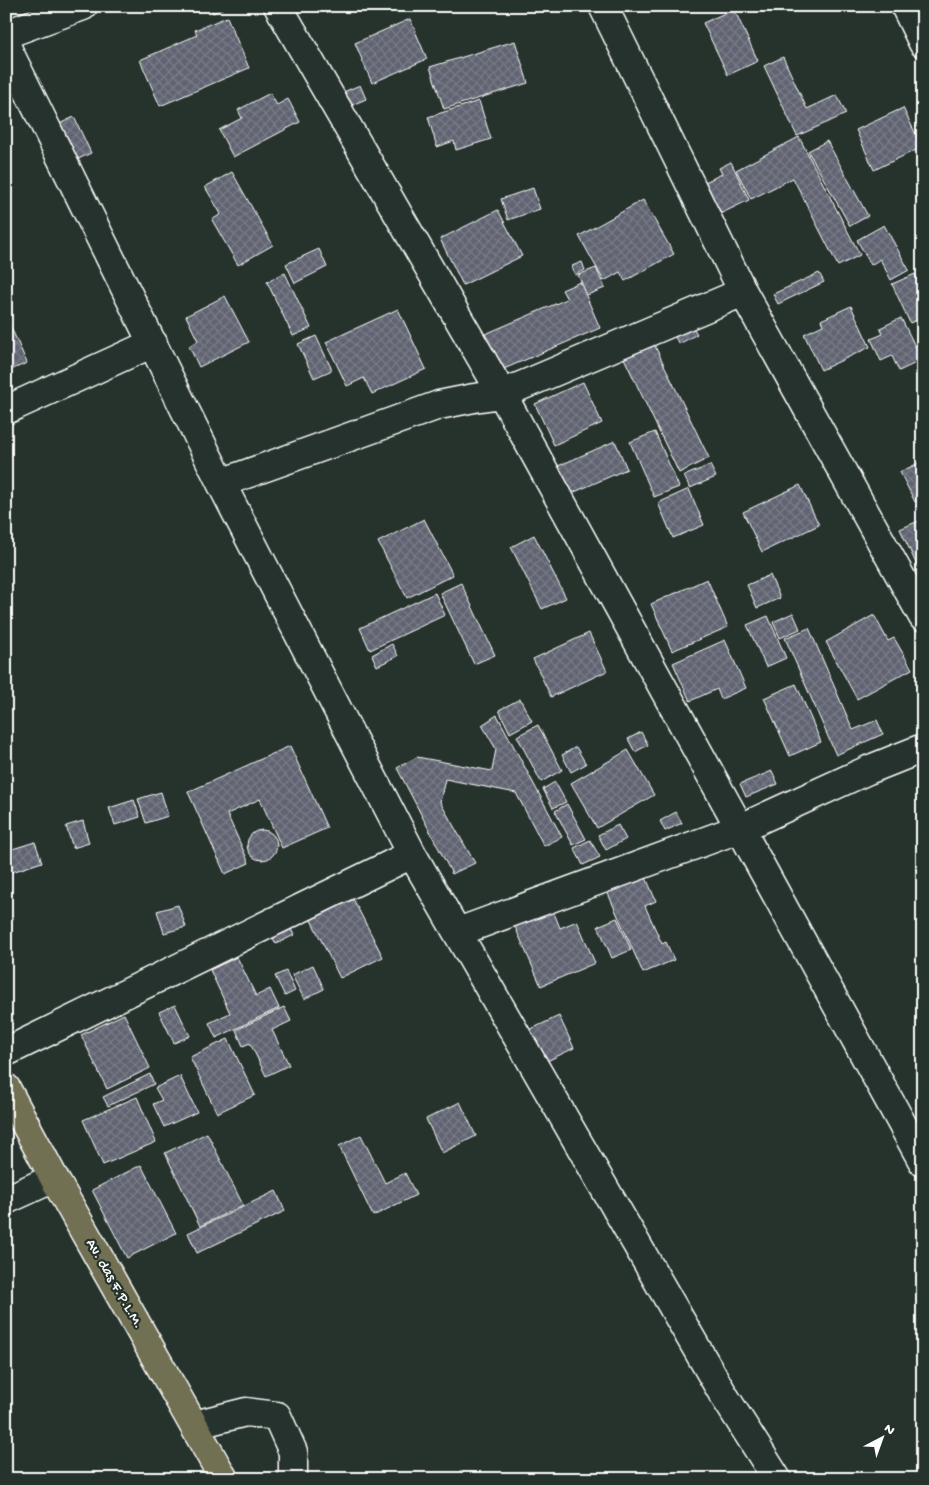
<svg xmlns="http://www.w3.org/2000/svg" width="929" height="1485" viewBox="0 0 929 1485" font-family="'Gochi Hand',sans-serif">
	<style>
		.building { fill: url(#building-cross-hatch); stroke: #fff }
		.lines { fill: none; stroke-linecap: round; stroke-linejoin: round }
		.minor-casing { stroke: #fff; stroke-width: 31 }
		.major-casing { stroke: #fff; stroke-width: 31 }
		.minor { stroke: #26332d; stroke-width: 28 }
		.major { stroke: #716f52; stroke-width: 28 }
		.labels { text-anchor: middle; dominant-baseline: central; stroke-width: 4.5; stroke-linejoin: round; paint-order: stroke }
		.street-label { font-size: 15px; fill: #fff; stroke: #26332d }
	</style>
	<defs>
		<pattern id="building-cross-hatch" width="8" height="8" patternUnits="userSpaceOnUse" patternTransform="scale(1.25)"><rect width="8" height="8" fill="#616471"/><path d="M0 0l8 8M0 8l8-8" fill="none" stroke="#797b86"/></pattern>
	</defs>
	<rect width="100%" height="100%" fill="#26332d"/>
	<filter id="ink" filterUnits="userSpaceOnUse"><feTurbulence type="fractalNoise" baseFrequency=".02" numOctaves="2"/><feDisplacementMap in="SourceGraphic" scale="10" xChannelSelector="R" yChannelSelector="G"/><feConvolveMatrix kernelMatrix="1 2 1 2 8 2 1 2 1" color-interpolation-filters="sRGB"/></filter>
	<g filter="url(#ink)">
		<path class="building" d="M210,6H228L213,13Z
			M734,9L758,61L728,75L703,23Z
			M227,17L249,68L160,106L140,60L197,35L195,30Z
			M410,19L427,59L372,83L355,43Z
			M515,41L528,83L444,109L430,67Z
			M783,57L807,109L837,95L846,114L797,136L764,66Z
			M360,85L366,99L340,110L334,96Z
			M270,93L277,105L288,99L300,122L233,157L219,130L242,118L238,110Z
			M479,101L491,139L456,150L454,141L437,147L428,117Z
			M903,108L922,147L874,170L856,130Z
			M74,117L91,153L70,163L53,127Z
			M799,137L860,255L838,266L793,178L751,199L736,170Z
			M827,141L868,216L850,226L808,151Z
			M731,162L749,200L720,214L705,182L722,174L719,168Z
			M232,172L273,245L238,265L212,220L221,214L205,187Z
			M533,188L540,209L508,220L501,199Z
			M643,200L674,254L625,281L620,272L604,281L579,236Z
			M498,210L522,256L463,285L440,239Z
			M884,225L909,270L891,280L880,259L871,265L857,240Z
			M319,249L327,267L295,283L286,264Z
			M582,262L585,270L575,275L572,266Z
			M596,268L605,288L587,295L578,275Z
			M285,273L311,328L293,336L267,282Z
			M819,273L824,282L778,304L773,294Z
			M915,274L923,289V317L910,323L892,284Z
			M580,282L600,328L492,374L476,338L567,299L562,290Z
			M225,296L249,342L199,367L189,346L198,341L186,316Z
			M851,306L870,347L821,370L804,334L823,325L821,320Z
			M398,309L426,369L372,394L364,378L347,386L326,342Z
			M901,318L922,360L899,371L892,356L881,361L871,339L883,334L880,328Z
			M690,323L697,334L679,344L672,332Z
			M10,325L27,363L6,372V326Z
			M316,336L332,370L314,378L298,344Z
			M653,342L709,458L679,473L623,356Z
			M583,382L602,423L554,445L535,404Z
			M655,432L679,487L654,497L630,442Z
			M615,441L627,469L570,494L558,466Z
			M923,461V498L915,502L900,472Z
			M710,465L716,477L690,488L684,476Z
			M800,485L819,525L762,552L743,512Z
			M689,489L704,525L673,538L658,503Z
			M424,519L453,575L407,598L378,542Z
			M923,519V574H921L900,529Z
			M534,535L566,598L542,609L511,547Z
			M770,575L780,598L757,608L747,585Z
			M707,579L728,627L672,651L651,604Z
			M461,583L495,655L474,664L440,593Z
			M435,593L445,615L370,650L360,628Z
			M793,613L800,629L780,638L773,622Z
			M874,615L888,641L894,638L912,669L857,699L826,642Z
			M768,616L786,658L766,667L747,625Z
			M809,628L853,730L877,720L883,734L836,755L785,638Z
			M589,633L607,671L551,697L533,659Z
			M725,640L746,688L721,699L717,689L690,701L673,663Z
			M392,644L398,656L377,666L372,655Z
			M796,684L821,742L790,756L764,698Z
			M520,699L532,721L510,733L499,710Z
			M497,715L562,837L544,846L516,793L445,779L440,802L475,863L452,874L397,768L417,757L492,771L496,749L482,725Z
			M538,725L562,770L541,782L517,736Z
			M641,732L648,745L635,752L628,739Z
			M290,746L327,828L282,848L260,799L227,814L249,863L225,874L188,792Z
			M576,747L586,764L571,772L562,755Z
			M628,750L654,795L597,828L571,783Z
			M772,771L778,784L746,797L740,784Z
			M555,782L566,802L553,808L543,789Z
			M161,792L168,816L146,823L138,799Z
			M134,800L140,817L115,825L109,808Z
			M567,804L586,839L573,845L555,811Z
			M676,812L682,823L665,831L660,821Z
			M83,821L89,843L73,848L66,826Z
			M618,825L626,839L606,850L598,835Z
			M247 845a15 15 0 1 1 30 0a15 15 0 1 1-30 0Z
			M590,840L600,857L583,865L574,848Z
			M35,842L42,862L6,874V851Z
			M644,873L656,901L645,906L662,944L666,942L674,960L643,973L606,889Z
			M352,897L383,957L340,978L310,918Z
			M550,903L560,928L577,921L595,963L541,986L512,920Z
			M178,905L186,927L164,933L157,911Z
			M617,918L631,950L612,958L598,926Z
			M287,921L294,935L276,944L269,930Z
			M237,957L256,996L270,989L279,1008L216,1038L209,1023L230,1013L210,970Z
			M313,965L324,989L304,999L292,975Z
			M286,971L295,991L285,996L275,976Z
			M175,1005L190,1036L174,1043L159,1012Z
			M284,1007L291,1021L272,1030L289,1065L266,1076L250,1043L243,1046L236,1030Z
			M124,1014L150,1068L107,1089L81,1035Z
			M559,1016L574,1048L543,1063L527,1031Z
			M228,1039L255,1095L217,1113L190,1057Z
			M150,1074L154,1084L108,1106L103,1097Z
			M180,1076L197,1112L164,1127L153,1104L162,1100L155,1088Z
			M137,1097L156,1142L103,1165L83,1120Z
			M460,1102L476,1136L442,1153L426,1119Z
			M207,1133L243,1205L200,1226L165,1153Z
			M361,1135L385,1183L405,1173L416,1195L373,1216L339,1146Z
			M141,1165L176,1233L127,1258L92,1190Z
			M276,1191L285,1211L197,1253L188,1233Z"/>
		<g class="lines">
			<g class="minor-casing">
				<path id="minor" d="M278,6L502,394L923,1162
					M603,6L743,292L923,617
					M905,6L923,43
					M6,34L83,6
					M6,46L221,483L412,854L723,1394L777,1479
					M6,410L153,343
					M221,483L439,405L474,398L502,394L743,292
					M458,932L741,828L868,770L923,748
					M6,1052L412,854
					M6,1200L54,1178
					M194,1425L246,1412L277,1416L293,1452V1479"/>
			</g>
			<g class="major-casing">
				<path id="major" d="M6,1088L54,1178L224,1479"/>
			</g>
			<use href="#minor" class="minor"/>
			<use href="#major" class="major"/>
		</g>
	</g>
	<g class="labels">
		<g class="street-label">
			<text transform="translate(114 1284) rotate(60)">Av. das F.P.L.M.</text>
		</g>
	</g>
	<rect width="929" height="1485" fill="none" stroke="#26332d" stroke-width="25"/>
	<rect x="12" y="12" width="904" height="1460" fill="none" stroke="#fff" stroke-width="2" filter="url(#ink)"/>
	<g transform="translate(882 1438) rotate(41)" stroke="#26332d" stroke-width="4" paint-order="stroke">
	<path d="M0-4L9 19L0 12L-9 19Z" fill="#ffffff"/>
	<text y="-8" font-size="14" font-weight="bold" text-anchor="middle" fill="#ffffff">N</text>
	</g>
</svg>
